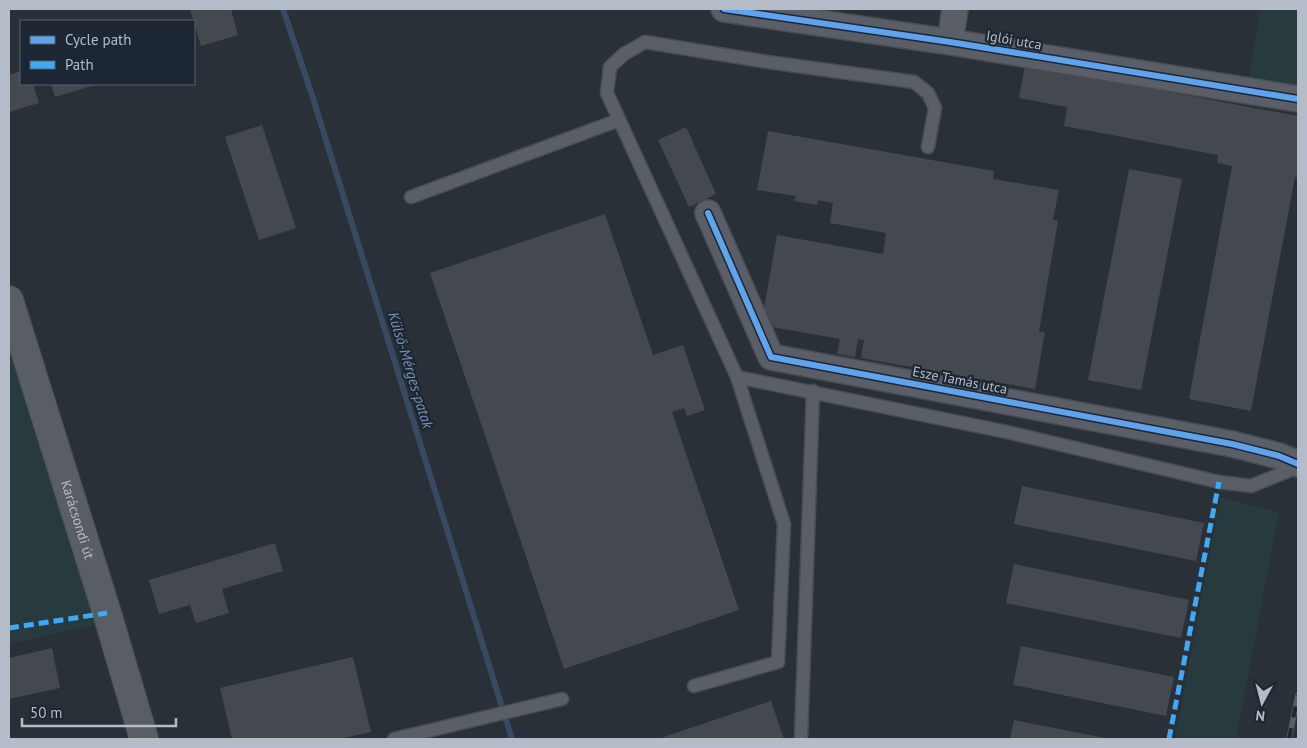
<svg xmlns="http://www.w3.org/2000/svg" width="1307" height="748" viewBox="0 0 1307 748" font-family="'PT Sans',sans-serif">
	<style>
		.green { fill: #273a3e }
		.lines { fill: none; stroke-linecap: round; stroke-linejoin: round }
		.stream { stroke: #384963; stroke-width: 6 }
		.building { fill: #444950 }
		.lane-casing { stroke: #484c53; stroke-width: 15 }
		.street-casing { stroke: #484c53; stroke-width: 28 }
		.secondary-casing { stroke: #484c53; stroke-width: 30 }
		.lane { stroke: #5a5e66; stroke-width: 12 }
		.street { stroke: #5a5e66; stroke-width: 25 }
		.secondary { stroke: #595d64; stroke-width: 28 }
		.rail-casing { stroke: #595d64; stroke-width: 5.5 }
		.rail { stroke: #1d2633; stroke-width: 4; stroke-dasharray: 11; stroke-linecap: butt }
		.quiet { stroke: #3fa9f5; stroke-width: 5; stroke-dasharray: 10 5; stroke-linecap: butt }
		.cycleway-casing { stroke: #1d2633; stroke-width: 9 }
		.cycleway { stroke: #60a3ed; stroke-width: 6 }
		.labels { text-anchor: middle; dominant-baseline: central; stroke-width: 4.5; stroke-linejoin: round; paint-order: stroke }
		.street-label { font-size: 14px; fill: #b4bcc9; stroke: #1d2633 }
		.water-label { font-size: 15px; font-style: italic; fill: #7c92b1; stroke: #1d2633 }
	</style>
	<rect width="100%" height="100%" fill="#2a3038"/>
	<path class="green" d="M1260,9H1298V99L1247,91Z
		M9,351L95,625L9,644Z
		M1220,497L1279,512L1236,739H1175Z"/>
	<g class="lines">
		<path class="stream" d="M283,9L312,95L512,739"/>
	</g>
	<path class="building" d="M190,9H231L238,35L201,46Z
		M1025,65L1298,116V178L1295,177L1251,411L1189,399L1232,166L1217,163L1218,155L1064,126L1067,107L1019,98Z
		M21,71V84H33L39,103L9,112V75Z
		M51,84H98L55,97Z
		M262,125L296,228L259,240L225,137Z
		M686,127L716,194L689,207L658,140Z
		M768,131L994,171L993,179L1059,190L1053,220L1058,221L1039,332H1045L1035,389L861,358L864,340L858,339L855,357L837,354L840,339L761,325L777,235L883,254L886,233L830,223L833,203L818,200L817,205L794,201L796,196L757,190Z
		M1129,169L1182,179L1141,390L1088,380Z
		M605,214L653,355L683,345L705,410L687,416L684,408L672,412L739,610L564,669L430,273Z
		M1022,486L1204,523L1196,561L1014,524Z
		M275,543L283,571L222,589L229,613L196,623L190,605L159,614L149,580Z
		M1014,564L1189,600L1181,638L1006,603Z
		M1021,646L1174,677L1166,716L1013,685Z
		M52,648L60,688L9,699V658Z
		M353,657L371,732L339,739H232L220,688Z
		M771,701L784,739H658Z
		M1014,720L1105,738V739H1010Z"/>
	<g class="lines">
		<g class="lane-casing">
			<path id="lane" d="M928,147L935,108L928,93L914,82L768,62L645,42L624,54L610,67L607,93L737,377L1007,432L1219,482L1251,486L1298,467
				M411,197L619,120
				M694,686L778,662L784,524L737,377
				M394,739L562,699
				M801,739L813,391"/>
		</g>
		<g class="street-casing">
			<path id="street" d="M724,9L950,42L1298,99
				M950,42L955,9
				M708,213L771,357L1232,444L1279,456L1298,464"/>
		</g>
		<g class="secondary-casing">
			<g id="secondary">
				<path id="s1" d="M9,300L107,613L144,739"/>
			</g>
		</g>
		<use href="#lane" class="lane"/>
		<use href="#street" class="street"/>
		<use href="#secondary" class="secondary"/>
		<g class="rail-casing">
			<path id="rail" d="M1289,739L1298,695"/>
		</g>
		<use href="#rail" class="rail"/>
		<path class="quiet" d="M9,628L107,613
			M1169,739L1219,482"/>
		<g class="cycleway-casing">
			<path id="cycleway" d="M724,9L950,42L1298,99
				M708,213L771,357L1232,444L1279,456L1298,464"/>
		</g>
		<use href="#cycleway" class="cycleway"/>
	</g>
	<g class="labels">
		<g class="street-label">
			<text transform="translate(1014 40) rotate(10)">Iglói utca</text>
			<text transform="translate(960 380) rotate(11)">Esze Tamás utca</text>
			<text stroke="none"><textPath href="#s1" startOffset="230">Karácsondi út</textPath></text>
		</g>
		<g class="water-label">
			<text transform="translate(411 370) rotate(73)">Külső-Mérges-patak</text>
		</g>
	</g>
	<rect width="1307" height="748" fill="none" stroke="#b4bcc9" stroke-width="20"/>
	<rect x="20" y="20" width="175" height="65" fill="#1d2633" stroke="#59626f"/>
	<rect x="30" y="36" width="25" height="8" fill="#60a3ed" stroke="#59626f"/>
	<text x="65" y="45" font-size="15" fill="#b4bcc9">Cycle path</text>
	<rect x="30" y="61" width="25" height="8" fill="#3fa9f5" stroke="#59626f"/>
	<text x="65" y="70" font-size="15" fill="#b4bcc9">Path</text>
	<g transform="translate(1262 703) rotate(187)" stroke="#1d2633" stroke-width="4" paint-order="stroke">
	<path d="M0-4L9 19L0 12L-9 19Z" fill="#b4bcc9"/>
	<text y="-8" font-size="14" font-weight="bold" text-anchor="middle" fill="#b4bcc9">N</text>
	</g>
	<path d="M22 718v8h154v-8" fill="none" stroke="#b4bcc9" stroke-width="2.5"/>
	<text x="30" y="718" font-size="15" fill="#b4bcc9" stroke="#1d2633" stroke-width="4" paint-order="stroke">50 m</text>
</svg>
